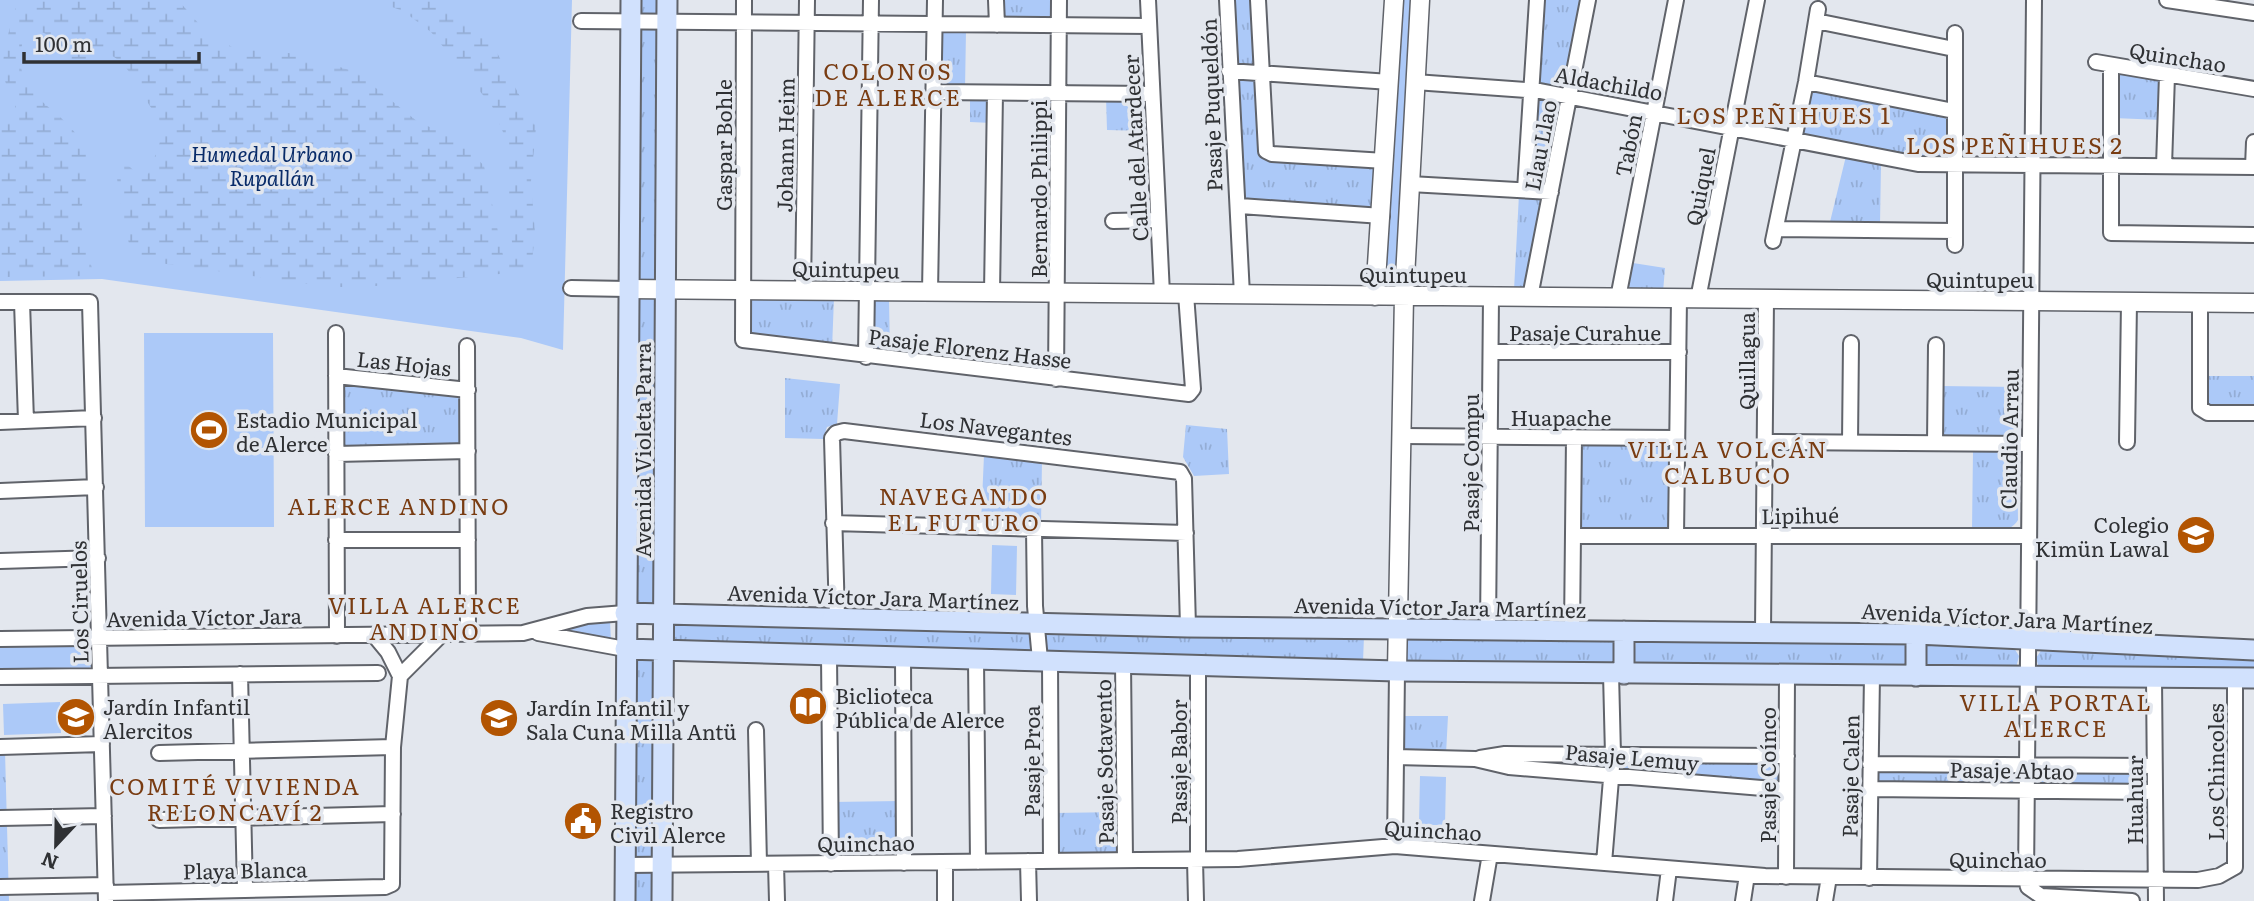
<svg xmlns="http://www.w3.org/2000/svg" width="2254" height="901" viewBox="0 0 2254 901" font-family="Literata,serif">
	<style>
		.grass { fill: #acc9f8 }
		.wetland { fill: url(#wetland-marsh) }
		.park { fill: url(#park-tufts) }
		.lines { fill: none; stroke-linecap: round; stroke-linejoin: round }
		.minor-casing { stroke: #60636a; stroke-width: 18 }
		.tertiary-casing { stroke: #60636a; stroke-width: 21 }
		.secondary-casing { stroke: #60636a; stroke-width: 23 }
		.minor { stroke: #fff; stroke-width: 14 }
		.tertiary { stroke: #fff; stroke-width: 18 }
		.secondary { stroke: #d1e1fd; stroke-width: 19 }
		.labels { text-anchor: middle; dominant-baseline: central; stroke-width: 7; stroke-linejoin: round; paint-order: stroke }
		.street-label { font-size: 21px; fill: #2f3134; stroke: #e3e7ee }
		.park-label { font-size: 21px; font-style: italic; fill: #082b69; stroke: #e3e7ee }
		.poi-label { font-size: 21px; fill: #2f3134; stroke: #e3e7ee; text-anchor: start }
		.neighbourhood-label { font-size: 23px; letter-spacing: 2px; fill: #793c12; stroke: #e3e7ee }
	</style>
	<defs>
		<pattern id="wetland-marsh" width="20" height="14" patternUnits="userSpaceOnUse" patternTransform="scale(1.75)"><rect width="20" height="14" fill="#acc9f8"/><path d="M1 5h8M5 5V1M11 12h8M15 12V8" fill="none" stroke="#94add5"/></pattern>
		<pattern id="park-tufts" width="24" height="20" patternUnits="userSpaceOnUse" patternTransform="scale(1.75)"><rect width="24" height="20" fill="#acc9f8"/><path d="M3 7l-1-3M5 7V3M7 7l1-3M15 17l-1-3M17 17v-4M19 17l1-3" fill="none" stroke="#94add5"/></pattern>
	</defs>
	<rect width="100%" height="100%" fill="#e3e7ee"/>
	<path class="grass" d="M0,0H572L563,350L521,338L102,279L0,281Z
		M1399,0H1414L1396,288L1385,287L1383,284Z
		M144,333H273L274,527H145Z
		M992,545L1017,546L1016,595L991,594Z
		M610,620L611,642L563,630L581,623Z
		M90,646L93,648V665L88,669L0,671V647Z
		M60,702L61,733L4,735L3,704Z
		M1420,776L1446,777L1445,825H1419Z"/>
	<path class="wetland" d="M18,0H178L206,32L232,47L297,54L356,72L418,122L460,140L484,166L504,260L513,257L507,169L508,144L492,106L431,32L403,11L373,0H441L458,12L494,47L536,127L531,181L535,233L531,271L365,287H331L145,261C138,257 133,254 130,246C126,236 114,169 116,161L121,159L141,177H146C150,171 163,137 162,130C161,118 152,111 147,101C137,83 122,53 98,51L88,62L67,64L46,34L36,29L24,36C7,98 56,100 81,141C95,164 81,194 81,219C81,237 90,258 94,276L0,277V125L15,122C20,103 7,94 4,76C0,53 12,23 18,0Z"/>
	<path class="park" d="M637,0H660L657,14H639Z
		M1001,0H1056L1053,18L1007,19L1002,16Z
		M1230,0H1255L1258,66L1235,64Z
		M1539,0H1585L1565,89L1537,84Z
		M637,27L660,28L659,282H635Z
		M940,31H966L965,89L939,86Z
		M2114,72L2161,79L2162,120L2113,118Z
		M1237,78L1255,80L1261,148L1375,164L1374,209L1242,203Z
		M1809,89L1945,114L1950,119L1948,156L1918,157L1806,136L1801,131Z
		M970,95H986L992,101V123L970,122Z
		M1037,97H1050L1055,101L1054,124L1036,123Z
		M1106,97L1143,100L1147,131L1107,130Z
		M1538,97L1564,103L1550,186L1532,188Z
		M1846,156L1881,163L1880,225L1829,226Z
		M1519,194L1544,196L1529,288L1514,290Z
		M1633,263L1665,268L1663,292L1632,291L1629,286Z
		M656,295L655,605L635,606L634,297Z
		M745,297L834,298L832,349L748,339Z
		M889,298L890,355L871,350L872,303L877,299Z
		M2204,376H2254V410L2206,408Z
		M785,378L840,384L837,424L827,427L823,439L785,438Z
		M342,383L460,396L462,447L342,448Z
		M1940,386L2019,387L2018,430L2009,437L1943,436Z
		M1186,425L1227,429L1229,474L1194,476L1183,457Z
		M1582,446H1670L1671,526L1668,530L1579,529V448Z
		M1973,451L2017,453L2018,520C2010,535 1987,529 1972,529Z
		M984,455L1042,460L1041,525L981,524Z
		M669,620L1032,630L1035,653L670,645Z
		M1045,631L1364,636L1363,662L1048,654Z
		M1405,635L1618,639L1617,665L1406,664L1403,644Z
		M1636,640H1913L2014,648L2019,656L2016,668L1638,665L1634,659Z
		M2042,649L2254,656V674L2039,668L2036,658Z
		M654,656L653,858H635L632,657Z
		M1404,716H1448L1446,754L1405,751Z
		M0,751H5L9,901H0Z
		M1492,758L1606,760L1605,770Z
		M1619,760H1780L1784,783L1619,771Z
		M2013,770V785L1876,784L1874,771Z
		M2037,771L2146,772V786L2037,784Z
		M900,801L899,856L838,858L832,802Z
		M1122,812V853L1058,855L1054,813Z
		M649,871L655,872L656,901H632L633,872Z"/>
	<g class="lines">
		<g class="minor-casing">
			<path id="minor" d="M744,0L743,340L1189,394L1193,389L1186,294
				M996,0L997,25
				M1148,0L1162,294
				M1227,0L1242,295
				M1258,0L1266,151L1272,154L1385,161
				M2034,0L2026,879L2028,887L2041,896L2132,901
				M2167,0L2254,13
				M581,21L1149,26
				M1816,21L1954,49
				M2096,62L2254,89
				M2111,67V233L2254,235
				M1229,71L1390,82
				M1415,82L1540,91L1918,164L2254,167
				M1806,82L1954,111
				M934,92L1152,94
				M2164,166L2167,75
				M2253,167L2254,142
				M1410,184L1551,192
				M1525,190L1537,0
				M1240,206L1382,216
				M1113,221L1158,220
				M1776,229L1955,231
				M1773,241L1806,82L1818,9
				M1955,245V33
				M571,288L628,289
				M803,291L807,0
				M930,292L935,0
				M992,293L995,93
				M1530,297L1588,0
				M1618,298L1676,0
				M1698,299L1757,0
				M0,302H90L106,901
				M22,302L26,421
				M2200,303V408L2208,413H2254
				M336,333L337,636
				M467,346L468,634
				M1491,352H1679
				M866,357L871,0
				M336,376L468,390
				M1056,379L1059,0
				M0,422L94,418
				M1403,436L1677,438
				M1765,442L2029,444
				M1850,442L1851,343
				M2127,442L2129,302
				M1935,443L1936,345
				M336,454L468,451
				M0,491L96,487
				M833,523L1186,533
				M1034,529L1035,606L1040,660
				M1573,536H2028
				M1676,536L1679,298
				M336,540H468
				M0,561L98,558
				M837,617L832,438L836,433L844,431L1180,472L1184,479L1188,627
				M1488,630L1491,297
				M1572,630L1574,437
				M1763,632L1766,299
				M538,633L625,649
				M0,639L523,633L587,616L625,613
				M829,655L831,864
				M903,657L904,863
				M976,659L978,862
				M1050,660L1051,861
				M1123,662L1125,860
				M1198,664V860
				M240,674L245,890
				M400,676L441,635
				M0,677L378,673
				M2154,678L2156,901
				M756,730L759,864
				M0,747L102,744
				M159,753L393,747
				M1396,757L1475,759L1509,767L1786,790
				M1480,758L1505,754L1787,756
				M1870,764L2154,766
				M1870,789L2154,792
				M0,818L104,816
				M159,820L393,814
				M1395,846L1397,671
				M1195,860L1196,901
				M1028,861L1029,901
				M945,862V901
				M1604,863L1613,755L1611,673
				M776,864L777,901
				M625,865L1238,859L1395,846L1765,876L2198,880L2219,876L2235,867V678
				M1786,877L1787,674
				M1869,878L1872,675
				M0,887L106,885
				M106,893L385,887L392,884L393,747L400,676L388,652L374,635
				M1482,901L1490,854
				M1665,901L1669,869
				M1743,901L1747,875
				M1825,901L1829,877"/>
		</g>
		<g class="tertiary-casing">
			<path id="tertiary" d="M628,289L2254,303
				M1375,296L1394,0
				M1397,671L1404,296L1420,0"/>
		</g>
		<g class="secondary-casing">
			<path id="secondary" d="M625,613L1188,627L1916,634L2254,650
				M1624,631V674
				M1916,634V676
				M625,649L1397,671L2254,678
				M625,901L631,0
				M662,901L667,0"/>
		</g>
		<use href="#minor" class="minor"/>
		<use href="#tertiary" class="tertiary"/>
		<use href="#secondary" class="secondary"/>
	</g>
	<defs>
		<g id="stadium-disc" transform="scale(2.0125)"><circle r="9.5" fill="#b25401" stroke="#e3e7ee"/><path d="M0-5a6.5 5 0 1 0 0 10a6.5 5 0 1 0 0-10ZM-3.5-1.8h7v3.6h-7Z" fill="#fff"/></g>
		<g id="school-disc" transform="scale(2.0125)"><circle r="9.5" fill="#b25401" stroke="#e3e7ee"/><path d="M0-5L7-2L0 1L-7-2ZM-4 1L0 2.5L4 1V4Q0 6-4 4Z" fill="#fff"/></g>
		<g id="library-disc" transform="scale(2.0125)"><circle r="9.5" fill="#b25401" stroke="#e3e7ee"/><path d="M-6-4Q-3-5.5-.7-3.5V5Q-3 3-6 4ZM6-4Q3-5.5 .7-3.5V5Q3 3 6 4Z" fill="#fff"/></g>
		<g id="civic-disc" transform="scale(2.0125)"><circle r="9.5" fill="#b25401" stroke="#e3e7ee"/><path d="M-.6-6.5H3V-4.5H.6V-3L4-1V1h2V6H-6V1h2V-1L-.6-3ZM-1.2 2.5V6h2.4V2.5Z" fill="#fff"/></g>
	</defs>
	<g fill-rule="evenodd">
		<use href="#stadium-disc" x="209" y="430"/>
		<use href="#school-disc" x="2196" y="535"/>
		<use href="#library-disc" x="808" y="706"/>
		<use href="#school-disc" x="76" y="717"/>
		<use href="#school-disc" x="499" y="718"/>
		<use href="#civic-disc" x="583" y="821"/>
	</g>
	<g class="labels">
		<g class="street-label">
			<text transform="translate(2178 56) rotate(9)">Quinchao</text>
			<text transform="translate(1609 82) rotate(10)">Aldachildo</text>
			<text transform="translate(1210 105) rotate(-92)">Pasaje Puqueldón</text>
			<text transform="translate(722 145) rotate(-90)">Gaspar Bohle</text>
			<text transform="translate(784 145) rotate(-89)">Johann Heim</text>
			<text transform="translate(1539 145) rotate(-79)">Llau Llao</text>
			<text transform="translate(1627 145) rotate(-79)">Tabón</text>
			<text transform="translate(1134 148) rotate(-93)">Calle del Atardecer</text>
			<text transform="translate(1699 186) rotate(-79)">Quiquel</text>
			<text transform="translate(1037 189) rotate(-90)">Bernardo Philippi</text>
			<text transform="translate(846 268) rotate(1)">Quintupeu</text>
			<text x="1413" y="273">Quintupeu</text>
			<text x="1980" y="278">Quintupeu</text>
			<text x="1585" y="331">Pasaje Curahue</text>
			<text transform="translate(970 347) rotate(7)">Pasaje Florenz Hasse</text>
			<text transform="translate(1745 361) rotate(-90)">Quillagua</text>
			<text transform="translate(404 362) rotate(6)">Las Hojas</text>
			<text x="1561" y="416">Huapache</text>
			<text transform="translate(996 427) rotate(7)">Los Navegantes</text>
			<text transform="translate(2008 439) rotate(-89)">Claudio Arrau</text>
			<text transform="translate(641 450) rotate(-90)">Avenida Violeta Parra</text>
			<text transform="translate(1469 463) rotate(-90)">Pasaje Compu</text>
			<text transform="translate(1800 514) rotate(-1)">Lipihué</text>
			<text transform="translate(873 596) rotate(2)">Avenida Víctor Jara Martínez</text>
			<text transform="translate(78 602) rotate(-91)">Los Ciruelos</text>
			<text transform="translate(1440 606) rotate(1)">Avenida Víctor Jara Martínez</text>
			<text transform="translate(204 616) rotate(-1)">Avenida Víctor Jara</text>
			<text transform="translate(2007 617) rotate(3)">Avenida Víctor Jara Martínez</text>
			<text transform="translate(1632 756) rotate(5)">Pasaje Lemuy</text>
			<text transform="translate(1030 761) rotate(-90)">Pasaje Proa</text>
			<text transform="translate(1103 762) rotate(-91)">Pasaje Sotavento</text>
			<text transform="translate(1177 762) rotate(-90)">Pasaje Babor</text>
			<text transform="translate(2012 769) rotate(1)">Pasaje Abtao</text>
			<text transform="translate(2214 772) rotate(-90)">Los Chincoles</text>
			<text transform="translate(1766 775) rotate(-90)">Pasaje Coínco</text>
			<text transform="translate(1849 776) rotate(-89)">Pasaje Calen</text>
			<text transform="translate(2133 800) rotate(-90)">Huahuar</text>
			<text transform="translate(1433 829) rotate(3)">Quinchao</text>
			<text transform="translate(866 842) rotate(-1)">Quinchao</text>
			<text x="1998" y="858">Quinchao</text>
			<text transform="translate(245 869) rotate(-1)">Playa Blanca</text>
		</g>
		<g class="park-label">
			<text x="272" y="152">Humedal Urbano<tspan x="272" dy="24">Rupallán</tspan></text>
		</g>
		<g class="poi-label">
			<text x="236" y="418">Estadio Municipal<tspan x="236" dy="24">de Alerce</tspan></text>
			<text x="2169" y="523" text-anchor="end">Colegio<tspan x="2169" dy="24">Kimün Lawal</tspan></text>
			<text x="835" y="694">Biclioteca<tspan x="835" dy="24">Pública de Alerce</tspan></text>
			<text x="103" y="705">Jardín Infantil<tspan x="103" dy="24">Alercitos</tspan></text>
			<text x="526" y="706">Jardín Infantil y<tspan x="526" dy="24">Sala Cuna Milla Antü</tspan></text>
			<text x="610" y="809">Registro<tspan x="610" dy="24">Civil Alerce</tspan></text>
		</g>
		<g class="neighbourhood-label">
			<text x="888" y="70">COLONOS<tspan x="888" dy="26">DE ALERCE</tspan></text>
			<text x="1784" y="114">LOS PEÑIHUES 1</text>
			<text x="2015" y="144">LOS PEÑIHUES 2</text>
			<text x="1728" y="448">VILLA VOLCÁN<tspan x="1728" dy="26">CALBUCO</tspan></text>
			<text x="964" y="495">NAVEGANDO<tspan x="964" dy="26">EL FUTURO</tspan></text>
			<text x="399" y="505">ALERCE ANDINO</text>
			<text x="425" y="604">VILLA ALERCE<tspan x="425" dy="26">ANDINO</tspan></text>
			<text x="2056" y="701">VILLA PORTAL<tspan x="2056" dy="26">ALERCE</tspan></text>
			<text x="235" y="785">COMITÉ VIVIENDA<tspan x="235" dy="26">RELONCAVÍ 2</tspan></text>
		</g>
	</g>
	<g transform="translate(56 845) rotate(202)" stroke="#e3e7ee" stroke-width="5" paint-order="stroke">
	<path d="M0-5L12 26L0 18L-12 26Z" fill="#2f3134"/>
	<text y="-10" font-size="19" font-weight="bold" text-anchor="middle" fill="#2f3134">N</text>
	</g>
	<path d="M24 52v10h175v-10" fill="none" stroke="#2f3134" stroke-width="3.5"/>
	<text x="35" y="52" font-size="21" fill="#2f3134" stroke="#e3e7ee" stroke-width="5" paint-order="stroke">100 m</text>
</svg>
